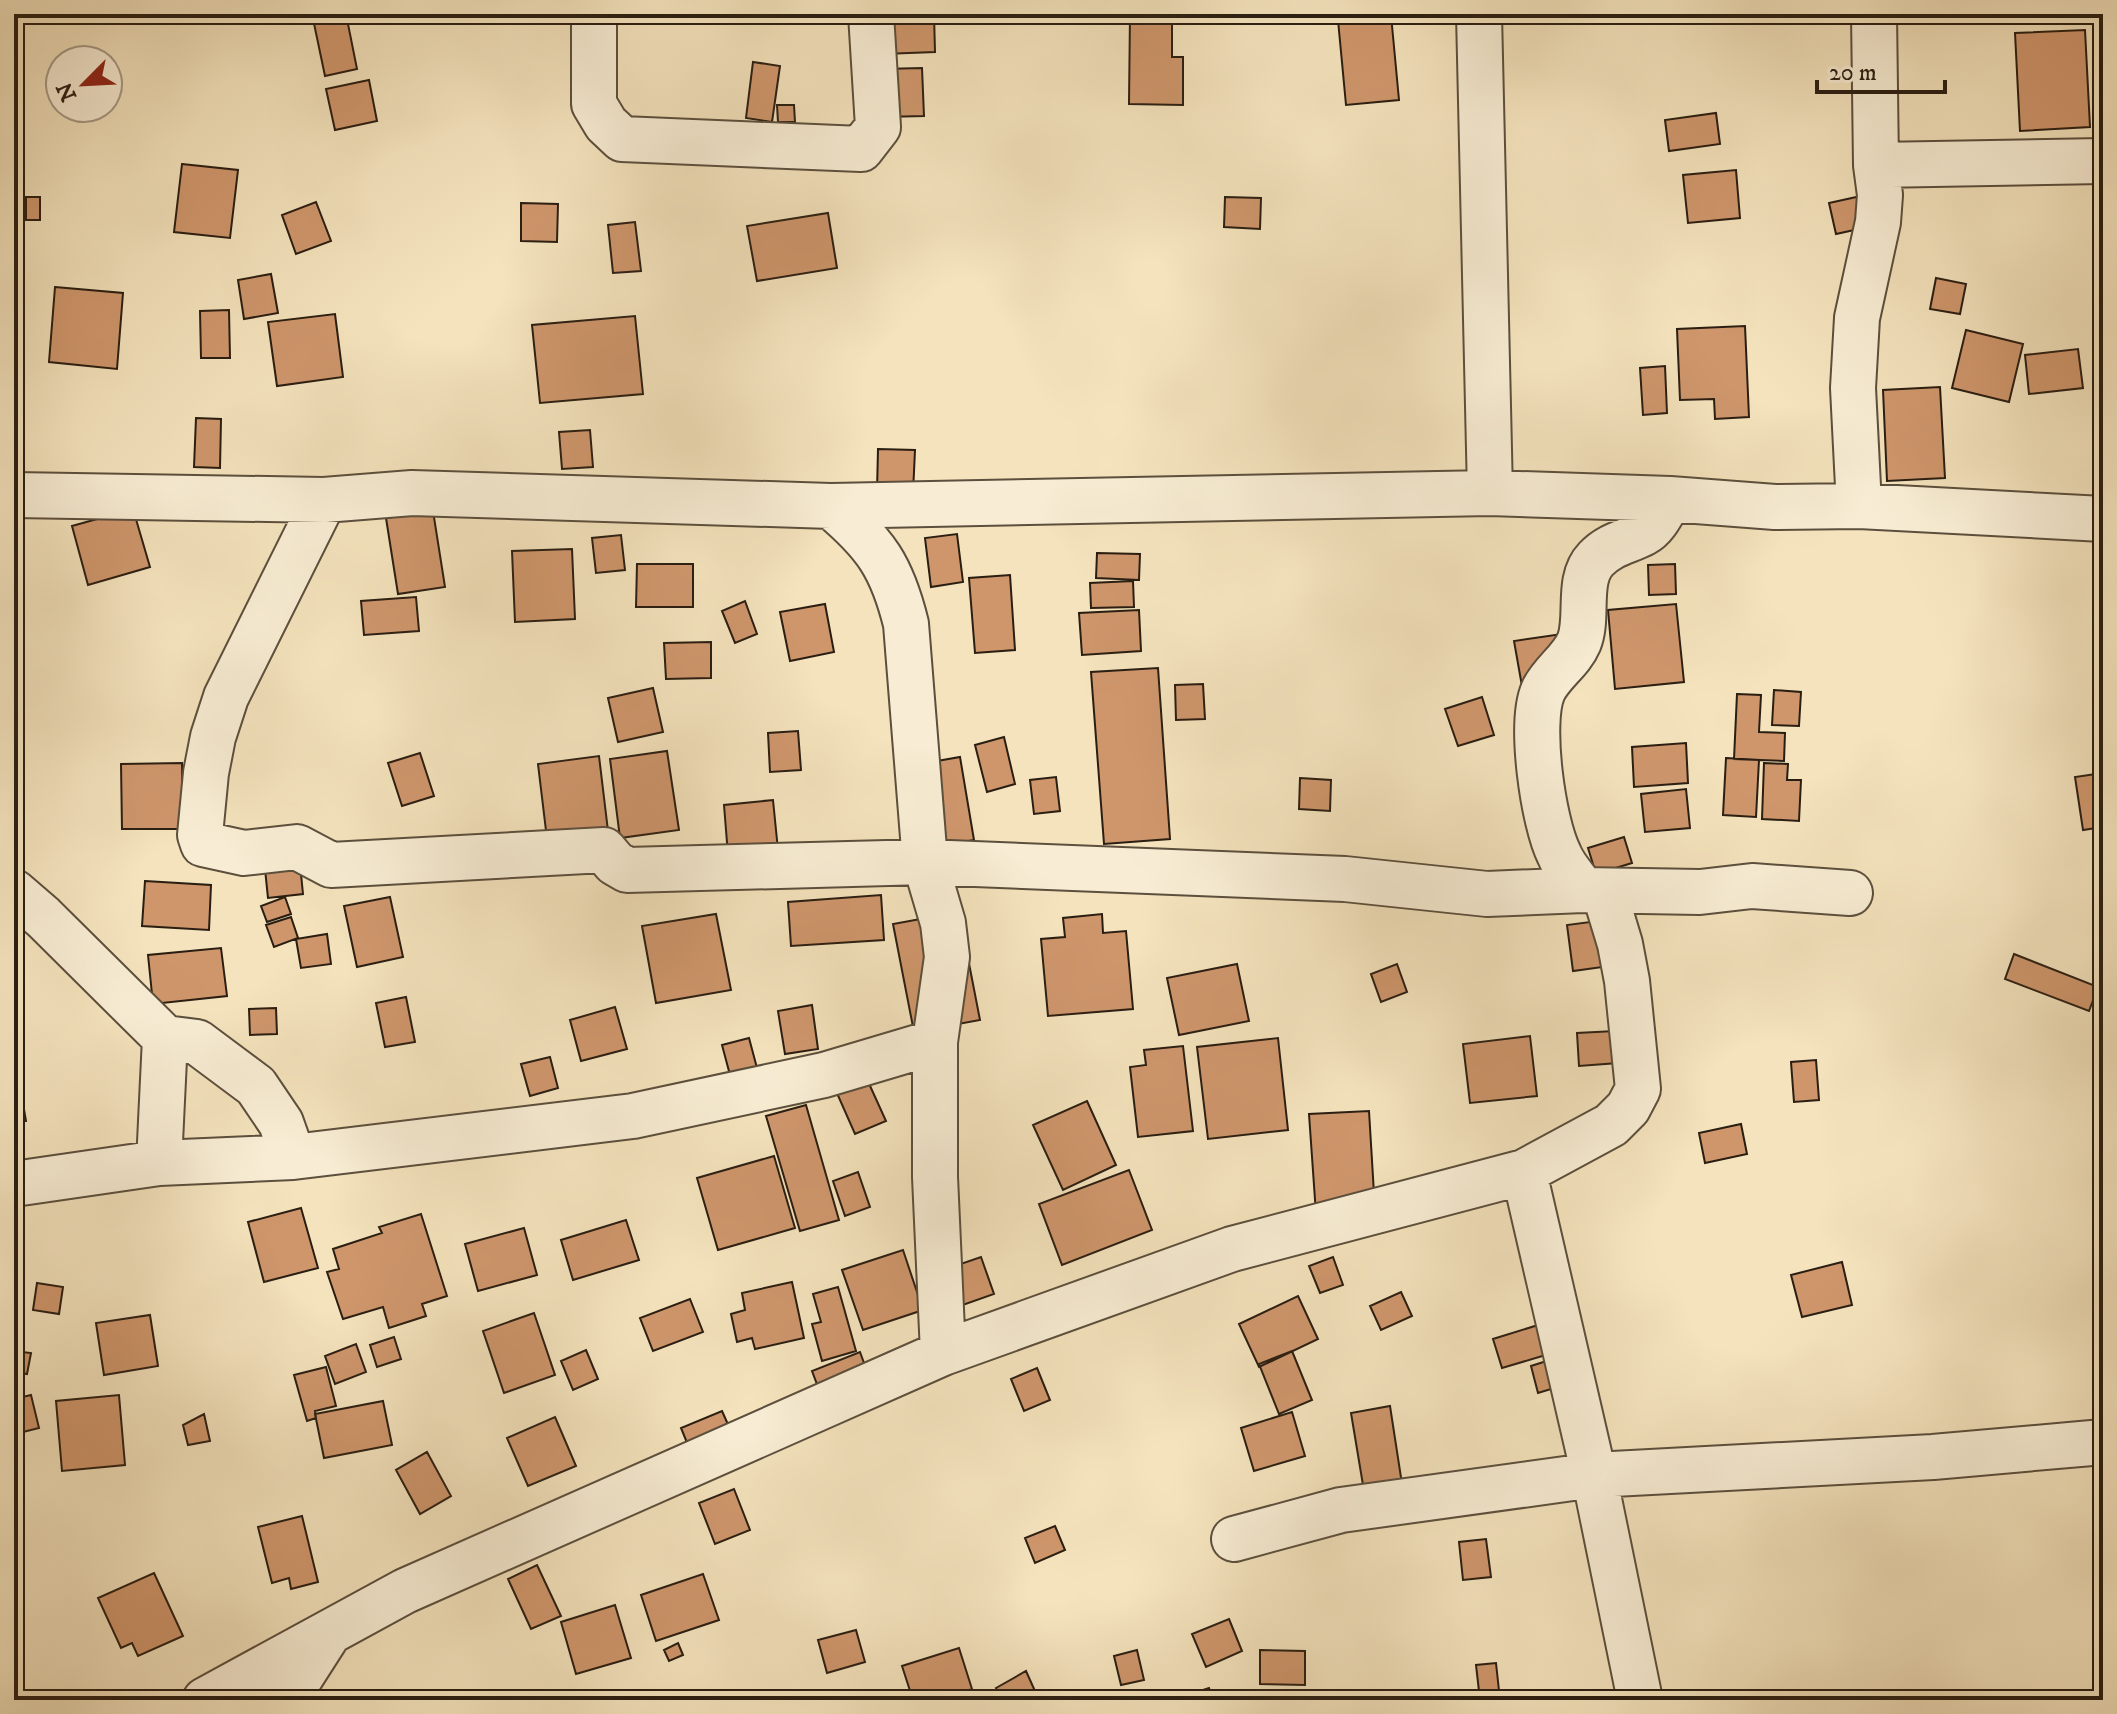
<svg xmlns="http://www.w3.org/2000/svg" width="2117" height="1714" viewBox="0 0 2117 1714" font-family="'IM FELL DW Pica',serif">
	<style>
		.building { fill: #cf966c; stroke: #2a1e12; stroke-width: 2 }
		.lines { fill: none; stroke-linecap: round; stroke-linejoin: round }
		.minor-casing { stroke: #5c4f3d; stroke-width: 48 }
		.minor { stroke: #f8edd4; stroke-width: 44 }
	</style>
	<rect width="100%" height="100%" fill="#f4e3bd"/>
	<filter id="stains"><feTurbulence type="fractalNoise" baseFrequency=".0025" numOctaves="4"/><feColorMatrix values="0 0 0 0 .2 0 0 0 0 .09 0 0 0 0 .02 0 0 0 .5 -.17"/></filter>
	<radialGradient id="worn" r=".72"><stop offset=".6" stop-color="#630" stop-opacity="0"/><stop offset="1" stop-color="#630" stop-opacity=".3"/></radialGradient>
	<path class="building" d="M312,14H346L357,69L325,76Z
		M882,14H934L935,52L883,54Z
		M1130,14H1172V57H1183V105L1129,104Z
		M1391,15L1399,100L1346,105L1338,20Z
		M2103,25V85H2100L2093,26Z
		M2085,30L2090,127L2020,131L2015,33Z
		M753,62L780,66L772,122L746,118Z
		M922,68L924,116L883,117L882,69Z
		M369,80L377,121L335,130L326,89Z
		M777,105H794L795,122H778Z
		M1716,113L1720,144L1669,151L1665,120Z
		M182,164L238,170L230,238L174,232Z
		M1736,170L1740,218L1688,223L1683,175Z
		M1861,196L1868,227L1836,234L1829,203Z
		M26,197H40V220H26Z
		M1225,197L1261,198L1260,229L1224,227Z
		M316,202L331,241L296,254L282,215Z
		M521,203L558,204L557,242L521,241Z
		M828,213L837,268L757,281L747,226Z
		M635,222L641,271L613,273L608,225Z
		M271,274L278,313L244,319L238,280Z
		M1936,278L1966,284L1960,314L1930,309Z
		M55,287L123,293L117,369L49,362Z
		M229,310L230,358H201L200,311Z
		M335,314L343,377L277,386L268,322Z
		M635,316L643,394L540,403L532,325Z
		M1745,326L1749,417L1715,419L1714,399L1680,400L1677,329Z
		M1966,330L2023,344L2009,402L1952,388Z
		M2078,349L2083,388L2029,394L2025,355Z
		M1665,366L1667,413L1643,415L1640,368Z
		M1940,387L1945,478L1887,481L1883,390Z
		M196,418L221,419L220,468L194,467Z
		M590,430L593,467L562,469L559,432Z
		M878,449L915,450L913,493L877,491Z
		M133,509L150,567L88,585L72,526Z
		M433,511L445,587L398,594L386,518Z
		M957,534L963,582L931,587L925,538Z
		M621,535L625,570L596,573L592,538Z
		M572,549L575,619L515,622L512,551Z
		M1097,553L1140,554L1139,580L1096,578Z
		M637,564H693V607H636Z
		M1675,564L1676,594L1649,595L1648,565Z
		M1010,575L1015,650L975,653L969,578Z
		M1133,581L1134,607L1091,608L1090,583Z
		M416,597L419,631L364,635L361,601Z
		M745,601L757,634L735,643L722,611Z
		M825,604L834,652L790,661L780,612Z
		M1676,604L1684,682L1615,689L1608,610Z
		M1139,610L1141,651L1082,655L1079,613Z
		M1562,634L1523,692L1514,641Z
		M711,642V678L666,679L664,643Z
		M1158,668L1170,839L1104,844L1091,672Z
		M1203,684L1205,719L1176,720L1175,685Z
		M653,688L663,732L618,742L608,698Z
		M1774,690L1801,692L1799,726L1772,725Z
		M1737,694L1761,695L1759,732L1785,733L1784,761L1734,759Z
		M1482,697L1494,735L1458,746L1445,709Z
		M798,731L801,770L770,772L768,733Z
		M1004,737L1015,784L987,792L975,745Z
		M1686,743L1688,783L1634,787L1632,747Z
		M667,751L679,830L620,838L610,759Z
		M420,753L434,796L402,806L388,763Z
		M599,756L608,831L547,839L538,764Z
		M960,757L974,840L917,850L903,767Z
		M1726,758L1759,760L1756,817L1723,815Z
		M182,763L183,829H122L121,764Z
		M1764,763L1788,764L1787,780H1801L1799,821L1762,819Z
		M2103,773V827L2083,830L2075,777Z
		M1056,777L1060,811L1034,814L1030,780Z
		M1300,778L1331,780L1330,811L1299,809Z
		M1686,789L1690,828L1645,832L1641,794Z
		M773,800L778,850L728,855L724,805Z
		M1624,837L1632,863L1596,874L1588,848Z
		M300,864L303,894L268,898L265,869Z
		M145,881L211,885L209,930L142,926Z
		M881,895L884,940L791,946L788,902Z
		M285,897L291,914L267,922L261,906Z
		M390,897L403,957L357,967L344,906Z
		M959,912L980,1020L914,1032L893,924Z
		M716,914L731,990L656,1003L642,926Z
		M1102,914L1103,933L1126,931L1133,1009L1048,1016L1041,939L1065,937L1063,918Z
		M291,917L298,938L274,947L266,925Z
		M1605,920L1610,966L1573,971L1567,925Z
		M327,934L331,964L301,968L296,939Z
		M221,948L227,996L153,1004L148,955Z
		M2014,954L2098,987L2089,1011L2005,979Z
		M1237,964L1249,1021L1179,1035L1167,978Z
		M1397,964L1407,992L1381,1002L1371,974Z
		M406,997L415,1042L385,1047L376,1003Z
		M812,1005L818,1049L785,1054L778,1011Z
		M615,1007L627,1049L581,1061L570,1020Z
		M276,1008L277,1034L250,1035L249,1009Z
		M1615,1031L1618,1063L1579,1066L1577,1033Z
		M1530,1036L1537,1096L1470,1103L1463,1044Z
		M749,1038L757,1068L730,1075L722,1045Z
		M1278,1038L1288,1130L1208,1139L1197,1047Z
		M1183,1046L1193,1131L1138,1137L1130,1067L1146,1065L1144,1050Z
		M14,1051L26,1121L14,1123Z
		M550,1057L558,1088L530,1096L521,1064Z
		M1816,1060L1819,1100L1794,1102L1791,1062Z
		M866,1077L886,1121L855,1134L836,1091Z
		M1087,1101L1116,1165L1063,1190L1033,1125Z
		M806,1105L839,1220L800,1231L766,1116Z
		M1369,1111L1375,1210L1316,1214L1309,1114Z
		M1741,1124L1747,1154L1705,1163L1699,1133Z
		M774,1156L795,1228L718,1250L697,1178Z
		M1129,1170L1152,1230L1062,1265L1039,1204Z
		M858,1172L870,1207L845,1216L833,1181Z
		M301,1208L318,1268L264,1282L248,1222Z
		M421,1214L447,1296L422,1304L426,1316L389,1328L383,1307L343,1319L327,1272L339,1269L333,1249L382,1233L379,1227Z
		M626,1220L639,1260L573,1280L561,1240Z
		M524,1228L537,1275L478,1291L465,1244Z
		M903,1250L923,1310L863,1330L842,1270Z
		M981,1257L994,1294L957,1307L943,1270Z
		M1333,1257L1343,1285L1320,1293L1309,1266Z
		M1842,1262L1852,1305L1802,1317L1791,1275Z
		M792,1282L804,1338L755,1349L752,1338L737,1342L731,1314L745,1310L742,1293Z
		M37,1283L63,1287L59,1314L33,1310Z
		M838,1287L856,1351L822,1361L812,1324L821,1322L813,1294Z
		M1401,1292L1412,1316L1381,1330L1370,1306Z
		M1298,1296L1318,1339L1259,1367L1239,1324Z
		M690,1299L703,1332L653,1351L640,1318Z
		M534,1313L555,1375L504,1393L483,1331Z
		M150,1315L158,1366L104,1375L96,1323Z
		M1551,1321L1559,1351L1502,1368L1493,1339Z
		M394,1337L401,1359L377,1367L370,1345Z
		M356,1344L366,1372L335,1384L325,1356Z
		M586,1350L598,1379L573,1390L561,1361Z
		M14,1351L31,1353L27,1374L14,1372Z
		M1292,1351L1312,1400L1279,1414L1259,1364Z
		M860,1352L871,1382L823,1400L812,1371Z
		M1556,1358L1564,1385L1538,1393L1531,1366Z
		M326,1367L336,1406L315,1411L316,1418L307,1421L294,1375Z
		M1037,1368L1050,1400L1024,1411L1011,1379Z
		M31,1395L39,1428L15,1434L14,1399Z
		M119,1395L125,1465L62,1471L56,1401Z
		M383,1401L392,1445L324,1458L315,1414Z
		M1390,1406L1404,1497L1366,1503L1351,1413Z
		M722,1411L734,1438L692,1455L681,1428Z
		M1292,1412L1305,1456L1254,1471L1241,1428Z
		M204,1414L210,1441L188,1445L183,1425Z
		M555,1417L576,1466L528,1486L507,1438Z
		M427,1452L451,1496L420,1514L396,1470Z
		M734,1489L750,1530L715,1544L699,1503Z
		M302,1516L318,1582L291,1589L289,1578L272,1583L258,1527Z
		M1055,1526L1065,1550L1035,1563L1025,1538Z
		M1486,1539L1491,1577L1463,1580L1459,1542Z
		M537,1565L561,1616L531,1629L508,1579Z
		M154,1573L183,1636L138,1656L132,1643L121,1648L98,1598Z
		M703,1574L719,1620L656,1641L641,1595Z
		M615,1605L631,1658L576,1674L561,1622Z
		M1229,1619L1242,1651L1206,1667L1192,1634Z
		M856,1630L865,1662L827,1673L818,1640Z
		M678,1643L683,1655L669,1661L664,1650Z
		M959,1648L972,1689L937,1700H913L902,1666Z
		M1137,1650L1144,1680L1121,1685L1114,1656Z
		M1260,1650L1305,1651V1685L1260,1684Z
		M1496,1663L1500,1700H1480L1476,1665Z
		M1026,1671L1039,1700H1003L996,1688Z
		M1209,1688L1213,1700H1172Z"/>
	<g class="lines">
		<g class="minor-casing">
			<path id="minor" d="M594,14V104L606,124L622,139L861,149L878,127L871,14
				M1479,14L1490,493
				M1876,165L2103,161
				M14,495L324,500L412,493L831,506L1490,493L1670,499L1775,507L1859,506L2103,519
				M324,500L226,697L213,737L206,773L200,835L203,844L244,853L297,847L331,865L604,850L615,863L627,870L925,862L1345,879L1487,894L1583,890L1700,892L1752,886L1850,893
				M831,506C876,544 892,567 906,624L925,862L943,923L947,957L935,1042V1177L943,1353
				M1859,506L1853,388L1857,318L1878,222L1880,195L1876,165L1874,14
				M1583,890C1575,878 1564,867 1559,854C1543,822 1529,723 1543,691C1551,673 1571,661 1579,642C1589,617 1576,580 1596,559C1610,544 1627,542 1644,533C1656,527 1663,510 1670,499
				M14,892L43,917L165,1038L197,1042L256,1086L281,1123L293,1157
				M159,1163L165,1038
				M1524,1172L1594,1475L1640,1700
				M14,1184L159,1163L293,1157L633,1116L824,1075L935,1042
				M1234,1539L1341,1510L1594,1475L1933,1457L2103,1442
				M205,1700L405,1591L943,1353L1232,1249L1524,1172L1611,1125L1628,1108L1638,1089L1627,981L1620,944L1604,891
				M289,1700L295,1686L327,1636"/>
		</g>
		<use href="#minor" class="minor"/>
	</g>
	<rect width="2117" height="1714" fill="none" stroke="#f4e3bd" stroke-width="48"/>
	<rect x="16" y="16" width="2085" height="1682" fill="none" stroke="#2a1e12" stroke-width="4"/>
	<rect x="24" y="24" width="2069" height="1666" fill="none" stroke="#2a1e12" stroke-width="2"/>
	<g transform="translate(84 84) rotate(246)"><circle r="38" fill="#f8edd4" stroke="#a69a86" stroke-width="2"/>
	<path d="M0-6L14 30L0 20L-14 30Z" fill="#8f2418"/>
	<text y="-12" font-size="22" font-weight="bold" text-anchor="middle" fill="#2a1e12">N</text>
	</g>
	<path d="M1817 80v12h128v-12" fill="none" stroke="#2a1e12" stroke-width="4"/>
	<text x="1829" y="80" font-size="24" fill="#2a1e12" stroke="#f8edd4" stroke-width="6" paint-order="stroke">20 m</text>
	<rect width="100%" height="100%" filter="url(#stains)"/>
	<rect width="100%" height="100%" fill="url(#worn)"/>
</svg>
